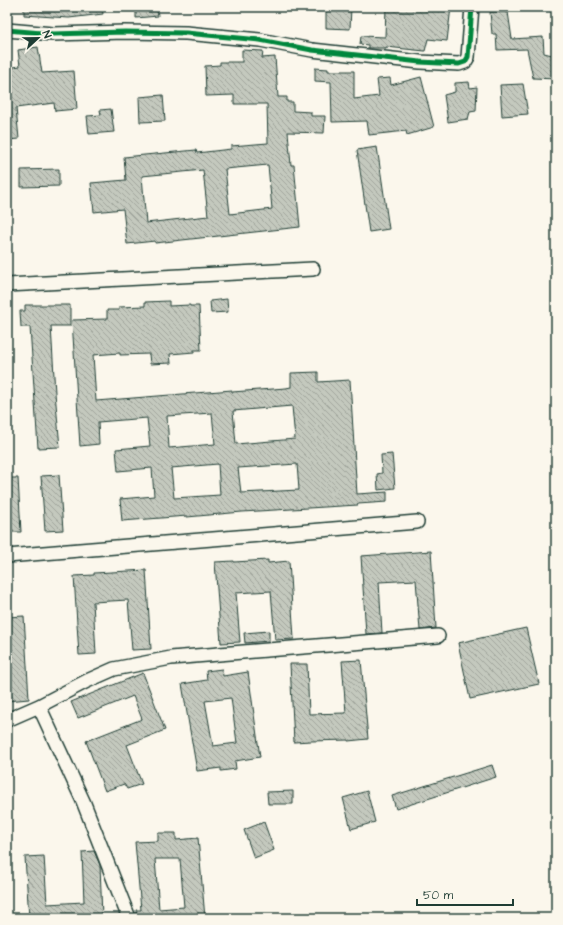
<svg xmlns="http://www.w3.org/2000/svg" width="563" height="925" viewBox="0 0 563 925" font-family="'Architects Daughter',sans-serif">
	<style>
		.building { fill: url(#building-back-hatch); stroke: #1f3d34; fill-rule: evenodd }
		.lines { fill: none; stroke-linecap: round; stroke-linejoin: round }
		.minor-casing { stroke: #1f3d34; stroke-width: 16 }
		.minor { stroke: #fbf7ec; stroke-width: 13 }
		.cycleway-casing { stroke: #fbf7ec; stroke-width: 8 }
		.cycleway { stroke: #00873e; stroke-width: 5 }
	</style>
	<defs>
		<pattern id="building-back-hatch" width="6" height="6" patternUnits="userSpaceOnUse"><rect width="6" height="6" fill="#c4c9be"/><path d="M-1 5l2 2M0 0l6 6M5-1l2 2" fill="none" stroke="#9fa49b"/></pattern>
	</defs>
	<rect width="100%" height="100%" fill="#fbf7ec"/>
	<filter id="ink" filterUnits="userSpaceOnUse"><feTurbulence type="fractalNoise" baseFrequency=".025" numOctaves="2"/><feDisplacementMap in="SourceGraphic" scale="8" xChannelSelector="R" yChannelSelector="G"/><feConvolveMatrix kernelMatrix="1 2 1 2 8 2 1 2 1" color-interpolation-filters="sRGB"/></filter>
	<g filter="url(#ink)">
		<path class="building" d="M24,7H102L103,14L69,18L24,15Z
			M136,7H157L158,16L136,18Z
			M326,7H351L350,29L326,28Z
			M386,7H451L447,41L428,39L425,51L386,47V48H368V45L360,44L361,36L385,37Z
			M490,12H508L512,39L543,37L544,53L556,56V79L533,78L527,49L497,50L496,34H492Z
			M38,47L42,73L74,71L77,109L55,111L54,103L16,108L19,139L7,140V68L20,66L18,50Z
			M242,50L263,51L262,58L275,57L278,97H287V102H293V111L311,112V116H325L324,133L288,132L291,165H294L300,227L155,243V241L127,244L123,209L94,212L91,183L126,180L124,157L196,150L197,153L231,149V146L268,143L267,104H234V95L206,96L205,66L220,65V62H242ZM268,165L272,209L230,214L225,169ZM203,170L208,216L146,223L142,176Z
			M315,68L328,69V71H354V99L379,96L377,79L390,78L391,85L421,77L434,127L407,135L406,131L369,135L367,121L332,122L331,82L315,81Z
			M469,82L470,88L477,87L476,111L470,112L468,119L448,122L444,95L455,92V83Z
			M523,84L528,114L502,116L500,85Z
			M163,95L165,121L140,122L139,97Z
			M111,109L114,132L89,134L87,116L101,115L100,110Z
			M377,147L389,229L369,232L357,150Z
			M59,169V186L21,187V170Z
			M227,299L228,312L211,313L210,301Z
			M169,301V306L190,305V306H199L201,350H194V352L170,354L171,363L150,364L149,354L120,355V353L93,355L96,401L232,390V392L286,388L291,387V373L318,372V382L350,380L355,463L357,494L387,492V502L358,504V505L242,512L187,517V516L122,521L120,499L154,496L152,468L118,471L116,449L150,446L147,418L98,422L99,444L80,446L72,320L107,319V310H119V307L145,306V302ZM292,406L295,439L236,444L233,411ZM212,413L215,444L169,448L167,416ZM218,464L220,495L174,498L171,468ZM297,464L299,490L241,493L238,468Z
			M25,305H70V326H51L55,393L60,447L38,448L30,327H21L20,311H25Z
			M392,454L395,488L378,490L377,474L382,473L381,455Z
			M59,475L63,530L45,531L41,476Z
			M7,478H18L21,532H7Z
			M431,551L436,628L420,630L416,580L379,582L382,633L366,634L361,556Z
			M268,560V563L289,561L294,639L275,640L271,591L236,593L240,642L221,643L215,562L234,561V562Z
			M146,570L151,649L132,650L128,600L93,602L96,654L79,655L74,576L94,575V573Z
			M24,616L29,699L7,701V617Z
			M526,628L539,684L470,699L458,643Z
			M269,631V641L245,643L244,633Z
			M361,660L368,739L348,741V740L311,741L294,742L290,664H307L309,714L346,713L342,661Z
			M222,669L223,676L248,672L260,757L235,761L236,769L221,771V768L197,771L182,684L207,680L206,671ZM231,698L237,743L213,746L205,701Z
			M143,673L165,730L127,745L142,784L127,789L124,784L105,791L86,741L142,719L133,696L78,718L71,702Z
			M492,765L496,777L396,809L392,796Z
			M293,791V804H268L267,792Z
			M367,791L375,822L351,829L343,798Z
			M264,822L274,850L254,858L244,830Z
			M158,833H176V840L198,838L205,918H137L136,910H141L135,842L158,841ZM155,859H180L184,907L159,909Z
			M94,851L100,865L102,918H29L25,857L44,856L47,904L84,902L82,852Z"/>
		<g class="lines">
			<g class="minor-casing">
				<path id="minor" d="M7,30L53,34L125,32L186,33L260,40L312,50L420,62L459,64L465,62L468,57L472,7
					M7,285L313,269
					M7,556L417,522
					M39,706L83,801L129,918
					M7,720L39,706L87,681L114,669L171,658L438,636"/>
			</g>
			<use href="#minor" class="minor"/>
			<g class="cycleway-casing">
				<path id="cycleway" d="M7,30L53,34L125,32L186,33L260,40L312,50L420,62L459,64L465,62L468,57L472,7"/>
			</g>
			<use href="#cycleway" class="cycleway"/>
		</g>
	</g>
	<rect width="563" height="925" fill="none" stroke="#fbf7ec" stroke-width="24"/>
	<rect x="12" y="12" width="539" height="901" fill="none" stroke="#1f3d34" stroke-width="1.5" filter="url(#ink)"/>
	<g transform="translate(38 38) rotate(68)" stroke="#fbf7ec" stroke-width="3" paint-order="stroke">
	<path d="M0-3L7 15L0 10L-7 15Z" fill="#1f3d34"/>
	<text y="-6" font-size="11" font-weight="bold" text-anchor="middle" fill="#1f3d34">N</text>
	</g>
	<path d="M417 899v6h96v-6" fill="none" stroke="#1f3d34" stroke-width="2"/>
	<text x="423" y="899" font-size="12" fill="#1f3d34" stroke="#fbf7ec" stroke-width="3" paint-order="stroke">50 m</text>
</svg>
